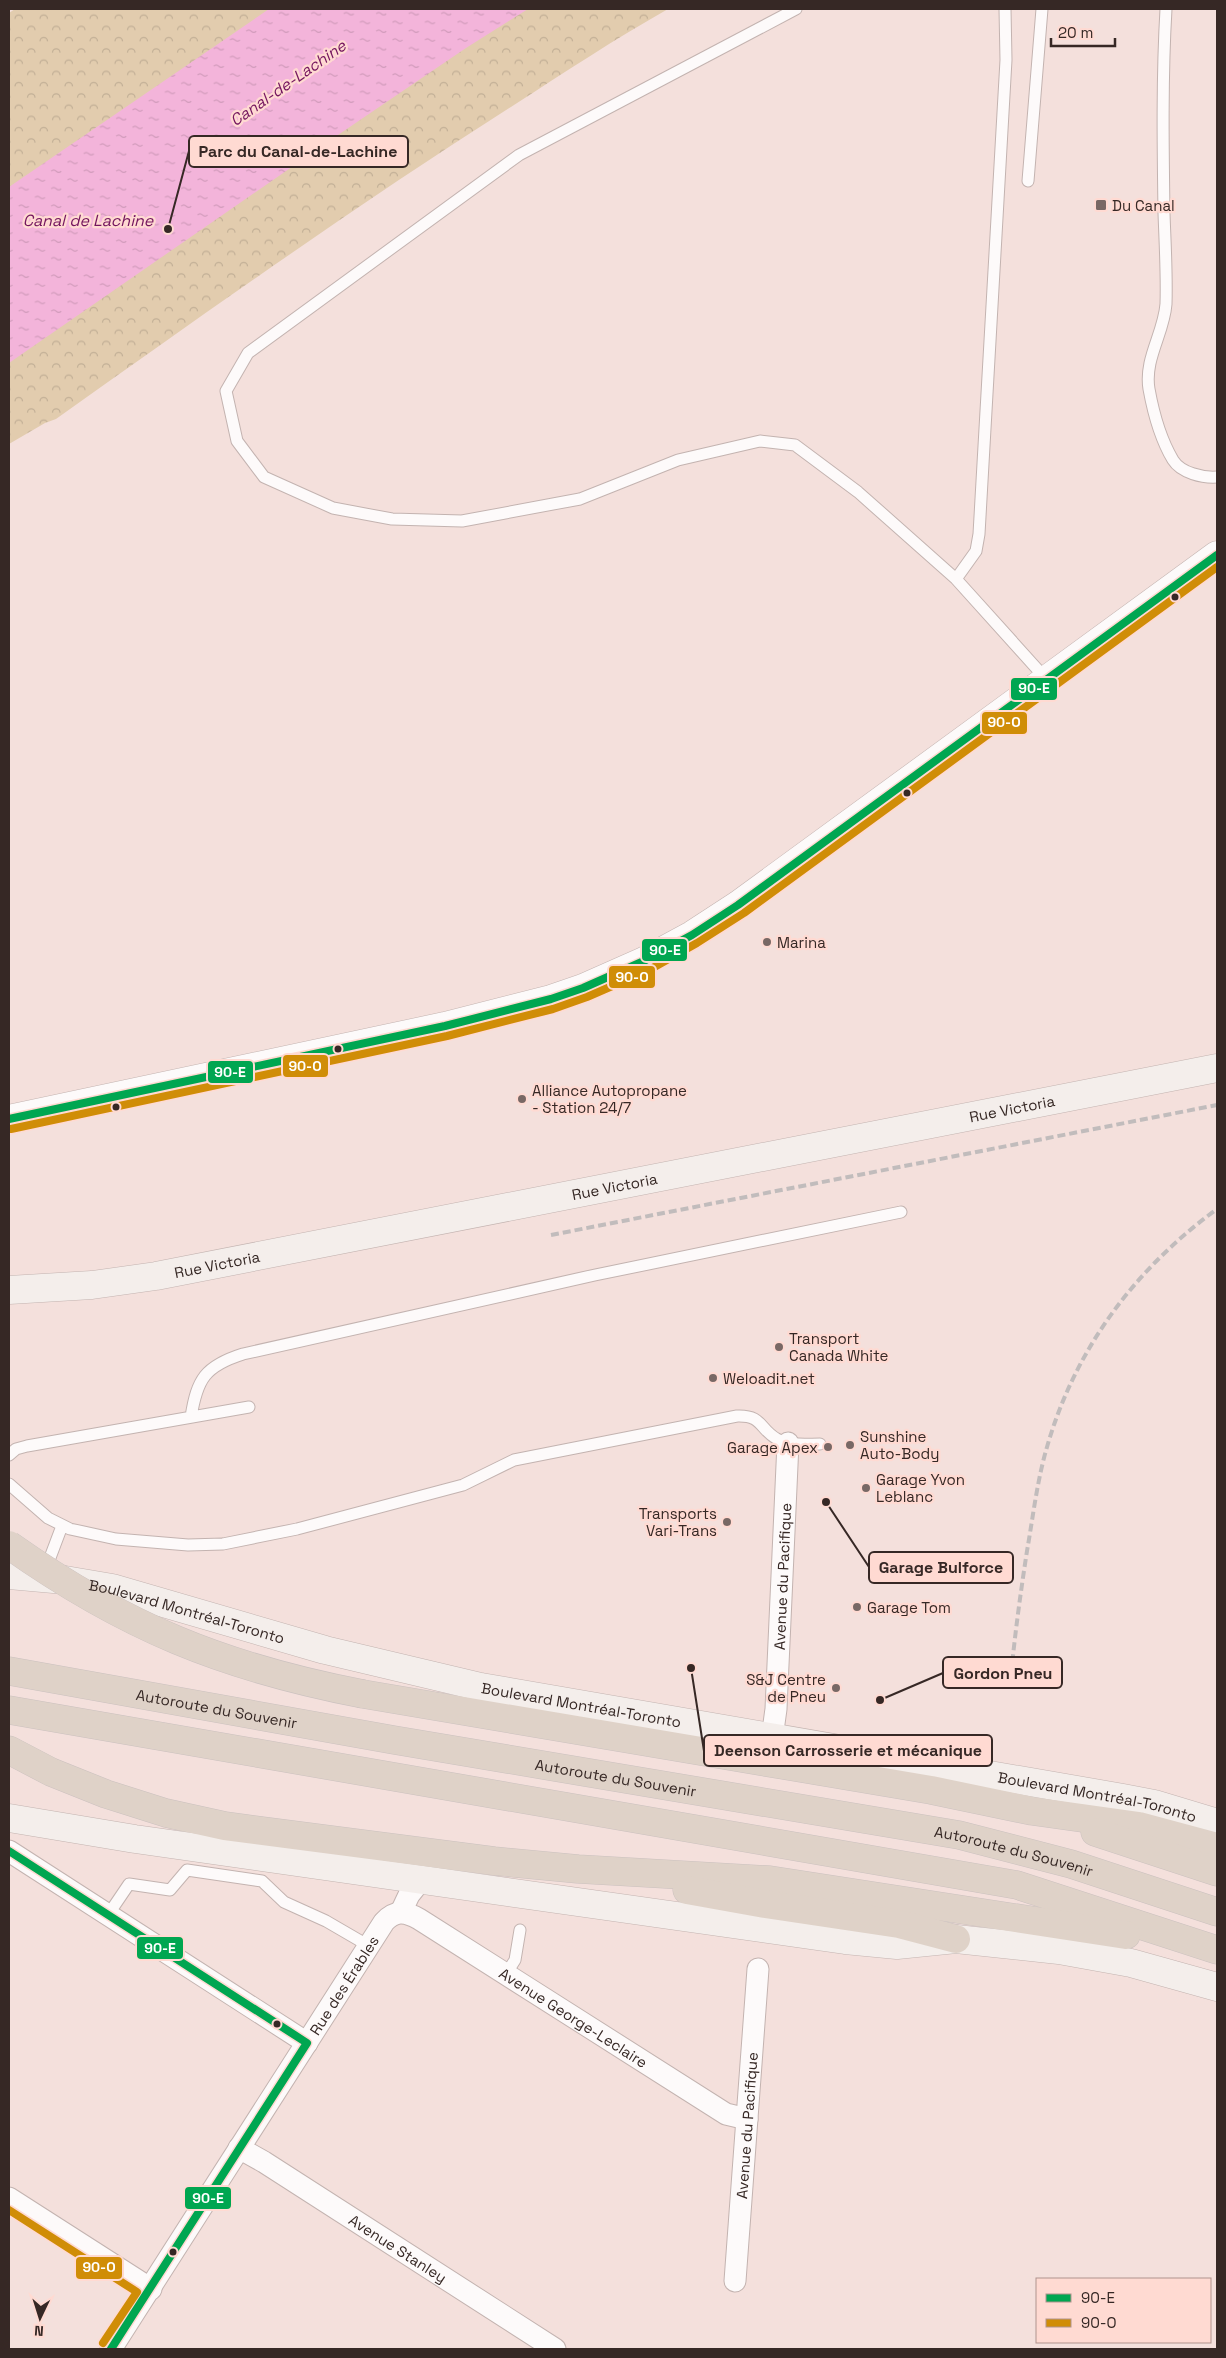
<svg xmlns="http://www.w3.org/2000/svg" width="1226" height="2358" viewBox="0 0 1226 2358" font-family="'Space Grotesk',sans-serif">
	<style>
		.park { fill: url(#park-crowns) }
		.water { fill: url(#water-ripples) }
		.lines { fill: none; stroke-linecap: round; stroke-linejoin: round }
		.service-casing { stroke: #c3b3b0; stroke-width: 13 }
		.minor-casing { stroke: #c3b3b0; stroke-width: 23 }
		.tertiary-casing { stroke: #c3b3b0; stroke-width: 29 }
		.secondary-casing { stroke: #c3b3b0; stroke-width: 29 }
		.motorway-casing { stroke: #cbc1bf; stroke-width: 29 }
		.service { stroke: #fdfafa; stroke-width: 11 }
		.minor { stroke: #fdfafa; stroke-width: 21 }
		.tertiary { stroke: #fdfafa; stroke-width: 28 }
		.secondary { stroke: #f4eeeb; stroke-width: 28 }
		.motorway { stroke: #dfd2c8; stroke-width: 28 }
		.rail { stroke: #c1bcbc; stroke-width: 4; stroke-dasharray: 8 4; stroke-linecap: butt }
		.motorway-bridge-casing { stroke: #cbc1bf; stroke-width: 29; stroke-linecap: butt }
		.motorway-bridge { stroke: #dfd2c8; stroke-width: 28 }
		.bus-1-casing { stroke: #ffdad2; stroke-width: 11 }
		.bus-2-casing { stroke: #ffdad2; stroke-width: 11 }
		.bus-1 { stroke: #00a651; stroke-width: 8 }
		.bus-2 { stroke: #d08d07; stroke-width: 8 }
		.poi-dot { fill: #786865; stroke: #ffdad2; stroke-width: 2 }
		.bus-dot { fill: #362825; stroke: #ffdad2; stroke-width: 2 }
		.labels { text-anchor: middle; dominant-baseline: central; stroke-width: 4.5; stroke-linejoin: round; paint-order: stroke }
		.poi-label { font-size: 15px; fill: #362825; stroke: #ffdad2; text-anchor: start }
		.street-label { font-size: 15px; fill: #362825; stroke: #ffdad2 }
		.water-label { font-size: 16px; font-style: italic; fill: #74155e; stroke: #ffdad2 }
		.leader { fill: none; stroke: #362825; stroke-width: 2 }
		.callout-dot { fill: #362825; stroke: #ffdad2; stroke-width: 2 }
		.callout { fill: #ffdad2; stroke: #362825; stroke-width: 2 }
		.callout-label { font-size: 16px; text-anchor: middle; font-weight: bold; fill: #362825 }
		.line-badge { stroke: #ffdad2; stroke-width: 2 }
		.badge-label { font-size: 14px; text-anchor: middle; font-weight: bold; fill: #fff }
	</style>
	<defs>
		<pattern id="park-crowns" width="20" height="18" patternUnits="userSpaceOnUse" patternTransform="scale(1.25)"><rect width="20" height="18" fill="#e2ccae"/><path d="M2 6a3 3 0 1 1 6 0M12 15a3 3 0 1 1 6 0" fill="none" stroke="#c2af96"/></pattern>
		<pattern id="water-ripples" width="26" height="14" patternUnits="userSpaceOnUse" patternTransform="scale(1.25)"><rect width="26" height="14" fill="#f3b4da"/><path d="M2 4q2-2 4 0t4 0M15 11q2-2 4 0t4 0" fill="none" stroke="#d19bbb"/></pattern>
	</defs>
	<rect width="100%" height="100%" fill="#f4e0dc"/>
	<path class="park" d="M15,9H668C615,39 565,72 514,105C358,204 207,312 56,419L45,423L9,444V13Z"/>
	<path class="water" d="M269,9H528L466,48L335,137L9,363V187Z"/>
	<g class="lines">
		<g class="service-casing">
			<path id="service" d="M796,9L519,155L248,353L226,391L237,441L264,477L333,508L392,519L462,521L580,499L678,460L760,441L795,445L858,492L956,579L1047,680
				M1166,9C1162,77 1163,145 1164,213C1165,243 1167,274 1166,304C1164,333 1144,359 1149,389C1153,411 1161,440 1173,460C1181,473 1203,478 1217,477
				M1028,181L1042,9
				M956,579L976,551L979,534L1006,60L1005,9
				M191,1417C197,1379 205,1366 243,1354L595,1275L901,1212
				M9,1455L16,1449L27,1446L249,1407
				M9,1484L48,1518L70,1529L116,1539L188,1545L223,1544L297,1529L463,1485L514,1460L737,1416C763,1415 759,1429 777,1439C789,1446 806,1444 820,1444
				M45,1571L62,1526
				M108,1915L129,1884L170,1890L187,1870L262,1881L284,1902L326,1921L369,1946
				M506,1974L515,1960L520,1930"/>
		</g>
		<g class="minor-casing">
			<g id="minor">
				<path id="s1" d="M772,1738L776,1709L788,1443"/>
				<path d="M9,1851L307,2043"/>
				<path d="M401,1912L409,1895L421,1880"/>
				<path id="s2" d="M239,2148L264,2162L555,2349"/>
				<path d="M9,2198L151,2289"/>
				<path id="s3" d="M735,2281L758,1969"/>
				<path id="s4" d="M111,2349L384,1922C395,1910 405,1911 419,1919L726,2114L747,2119"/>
			</g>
		</g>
		<g class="tertiary-casing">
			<path id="tertiary" d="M9,1119L445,1026L551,999L583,988L644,961L692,935L738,905L1217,555"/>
		</g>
		<g class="secondary-casing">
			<g id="secondary">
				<path id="s5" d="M9,1290L92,1285L156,1276L1217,1068"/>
				<path id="s6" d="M9,1575L65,1580L112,1588L325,1650L481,1687L1123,1798L1154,1804L1217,1823"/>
				<path d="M9,1818L135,1839L845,1940L897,1945L956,1939L1059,1950L1131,1963L1217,1987"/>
			</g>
		</g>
		<g class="motorway-casing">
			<g id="motorway">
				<path id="s7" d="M9,1671L394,1740L959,1835L1071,1864L1217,1912"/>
				<path d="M363,1694L931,1790L1032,1811L1139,1826L1217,1847"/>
				<path d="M9,1710L1017,1885L1217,1950"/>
				<path d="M9,1750L51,1772L106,1794L166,1813L225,1826L494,1861L578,1869L770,1880L1126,1935"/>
				<path d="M1095,1832L1217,1872"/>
				<path d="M687,1890L765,1904L899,1924L956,1939"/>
			</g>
		</g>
		<use href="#service" class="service"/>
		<use href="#minor" class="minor"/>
		<use href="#tertiary" class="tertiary"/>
		<use href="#secondary" class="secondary"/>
		<use href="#motorway" class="motorway"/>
		<path class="rail" d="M551,1235L1217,1105
			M1010,1686C1014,1641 1020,1596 1027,1551C1033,1517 1037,1481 1047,1447C1075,1349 1135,1269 1217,1209"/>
		<g class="motorway-bridge-casing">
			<path id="motorway-bridge" d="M9,1545C125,1627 223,1667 363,1694"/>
		</g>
		<use href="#motorway-bridge" class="motorway-bridge"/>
		<g class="bus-1-casing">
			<path id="bus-1" d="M9,1119L445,1026L551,999L583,988L644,961L692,935L738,905L1217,555
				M9,1851L307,2043L111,2349"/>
		</g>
		<g class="bus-2-casing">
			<path id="bus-2" d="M11,1129L447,1036L553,1009L587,997L649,970L697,943L744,913L1217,567
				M9,2210L137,2292L103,2343"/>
		</g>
		<use href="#bus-1" class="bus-1"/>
		<use href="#bus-2" class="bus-2"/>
	</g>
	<g class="poi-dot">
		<rect x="1095" y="199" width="12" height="12" rx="2.5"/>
		<circle cx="767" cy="942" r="5"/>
		<circle cx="522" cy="1099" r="5"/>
		<circle cx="779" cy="1347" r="5"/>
		<circle cx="713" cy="1378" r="5"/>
		<circle cx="850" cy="1445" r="5"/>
		<circle cx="828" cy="1447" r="5"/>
		<circle cx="866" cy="1488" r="5"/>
		<circle cx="727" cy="1522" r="5"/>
		<circle cx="857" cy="1607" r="5"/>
		<circle cx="836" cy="1688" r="5"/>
	</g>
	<g class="bus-dot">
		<circle cx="1175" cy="597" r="4.5"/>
		<circle cx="907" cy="793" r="4.5"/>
		<circle cx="338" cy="1049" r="4.5"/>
		<circle cx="116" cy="1107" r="4.5"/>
		<circle cx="277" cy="2024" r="4.5"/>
		<circle cx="173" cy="2252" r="4.5"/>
	</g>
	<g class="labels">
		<g class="poi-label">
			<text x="1112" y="205">Du Canal</text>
			<text x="777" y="942">Marina</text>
			<text x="532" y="1090">Alliance Autopropane<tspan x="532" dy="17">- Station 24/7</tspan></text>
			<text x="789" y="1338">Transport<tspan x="789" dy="17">Canada White</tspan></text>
			<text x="723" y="1378">Weloadit.net</text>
			<text x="860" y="1436">Sunshine<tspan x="860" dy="17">Auto-Body</tspan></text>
			<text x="818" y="1447" text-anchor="end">Garage Apex</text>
			<text x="876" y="1479">Garage Yvon<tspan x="876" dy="17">Leblanc</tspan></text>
			<text x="717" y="1513" text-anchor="end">Transports<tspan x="717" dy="17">Vari-Trans</tspan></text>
			<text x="867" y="1607">Garage Tom</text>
			<text x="826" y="1679" text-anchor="end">S&amp;J Centre<tspan x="826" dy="17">de Pneu</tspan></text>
		</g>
		<g class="street-label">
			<text stroke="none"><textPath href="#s5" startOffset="1020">Rue Victoria</textPath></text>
			<text stroke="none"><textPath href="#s5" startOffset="615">Rue Victoria</textPath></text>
			<text stroke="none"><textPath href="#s5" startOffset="210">Rue Victoria</textPath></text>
			<text stroke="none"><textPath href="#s1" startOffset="162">Avenue du Pacifique</textPath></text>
			<text stroke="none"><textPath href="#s6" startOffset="182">Boulevard Montréal-Toronto</textPath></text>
			<text stroke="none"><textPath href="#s6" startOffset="588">Boulevard Montréal-Toronto</textPath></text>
			<text stroke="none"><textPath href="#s7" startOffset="211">Autoroute du Souvenir</textPath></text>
			<text stroke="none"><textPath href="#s7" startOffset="616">Autoroute du Souvenir</textPath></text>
			<text stroke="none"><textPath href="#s6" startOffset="1112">Boulevard Montréal-Toronto</textPath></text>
			<text stroke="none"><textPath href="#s7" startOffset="1021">Autoroute du Souvenir</textPath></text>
			<text stroke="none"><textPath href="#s4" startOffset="432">Rue des Érables</textPath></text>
			<text stroke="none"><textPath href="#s4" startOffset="729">Avenue George-Leclaire</textPath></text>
			<text stroke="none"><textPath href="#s3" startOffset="156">Avenue du Pacifique</textPath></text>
			<text stroke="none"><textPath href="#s2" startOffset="188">Avenue Stanley</textPath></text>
		</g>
		<g class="water-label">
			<text transform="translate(288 83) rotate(-35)">Canal-de-Lachine</text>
			<text x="88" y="220">Canal de Lachine</text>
		</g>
	</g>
	<path class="leader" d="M168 229L189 151M826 1502L869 1567M880 1700L943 1673M691 1668L704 1751"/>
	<g class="callout-dot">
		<circle cx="168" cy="229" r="5"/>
		<circle cx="826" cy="1502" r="5"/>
		<circle cx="880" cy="1700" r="5"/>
		<circle cx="691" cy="1668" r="5"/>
	</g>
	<g class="callout">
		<rect x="189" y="136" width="219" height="31" rx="5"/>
		<rect x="869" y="1552" width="144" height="31" rx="5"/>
		<rect x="943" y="1657" width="119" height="31" rx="5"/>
		<rect x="704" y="1735" width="288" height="31" rx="5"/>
	</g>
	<g class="callout-label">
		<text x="298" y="157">Parc du Canal-de-Lachine</text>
		<text x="941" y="1573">Garage Bulforce</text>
		<text x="1003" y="1679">Gordon Pneu</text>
		<text x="848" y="1756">Deenson Carrosserie et mécanique</text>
	</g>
	<g class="line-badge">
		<rect x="1010" y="677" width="48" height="24" rx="5" fill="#00a651"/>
		<rect x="981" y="711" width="47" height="24" rx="5" fill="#d08d07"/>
		<rect x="641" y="938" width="47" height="24" rx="5" fill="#00a651"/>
		<rect x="608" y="965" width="48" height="24" rx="5" fill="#d08d07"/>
		<rect x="282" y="1054" width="47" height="24" rx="5" fill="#d08d07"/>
		<rect x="207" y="1060" width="47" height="24" rx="5" fill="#00a651"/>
		<rect x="136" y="1936" width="48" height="24" rx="5" fill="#00a651"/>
		<rect x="184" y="2186" width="48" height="24" rx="5" fill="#00a651"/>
		<rect x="75" y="2256" width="48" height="24" rx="5" fill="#d08d07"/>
	</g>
	<g class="badge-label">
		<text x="1034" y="693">90-E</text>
		<text x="1004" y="727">90-O</text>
		<text x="665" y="955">90-E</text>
		<text x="632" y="982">90-O</text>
		<text x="305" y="1071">90-O</text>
		<text x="230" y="1077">90-E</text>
		<text x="160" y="1953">90-E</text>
		<text x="208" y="2203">90-E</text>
		<text x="99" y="2272">90-O</text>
	</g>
	<rect width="1226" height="2358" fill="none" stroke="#362825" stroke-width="20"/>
	<rect x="1036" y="2278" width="175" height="65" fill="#ffdad2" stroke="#af938d"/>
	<rect x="1046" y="2294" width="25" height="8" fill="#00a651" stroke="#af938d"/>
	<text x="1081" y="2303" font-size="15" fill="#362825">90-E</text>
	<rect x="1046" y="2319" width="25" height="8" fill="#d08d07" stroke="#af938d"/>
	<text x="1081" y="2328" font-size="15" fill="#362825">90-O</text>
	<g transform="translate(40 2318) rotate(184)" stroke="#ffdad2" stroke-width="4" paint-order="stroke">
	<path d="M0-4L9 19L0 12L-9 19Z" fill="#362825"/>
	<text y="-8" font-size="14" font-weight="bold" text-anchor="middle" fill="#362825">N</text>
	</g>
	<path d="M1051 38v8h64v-8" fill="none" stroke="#362825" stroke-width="2.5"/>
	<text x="1058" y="38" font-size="15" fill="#362825" stroke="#ffdad2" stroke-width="4" paint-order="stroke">20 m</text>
</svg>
